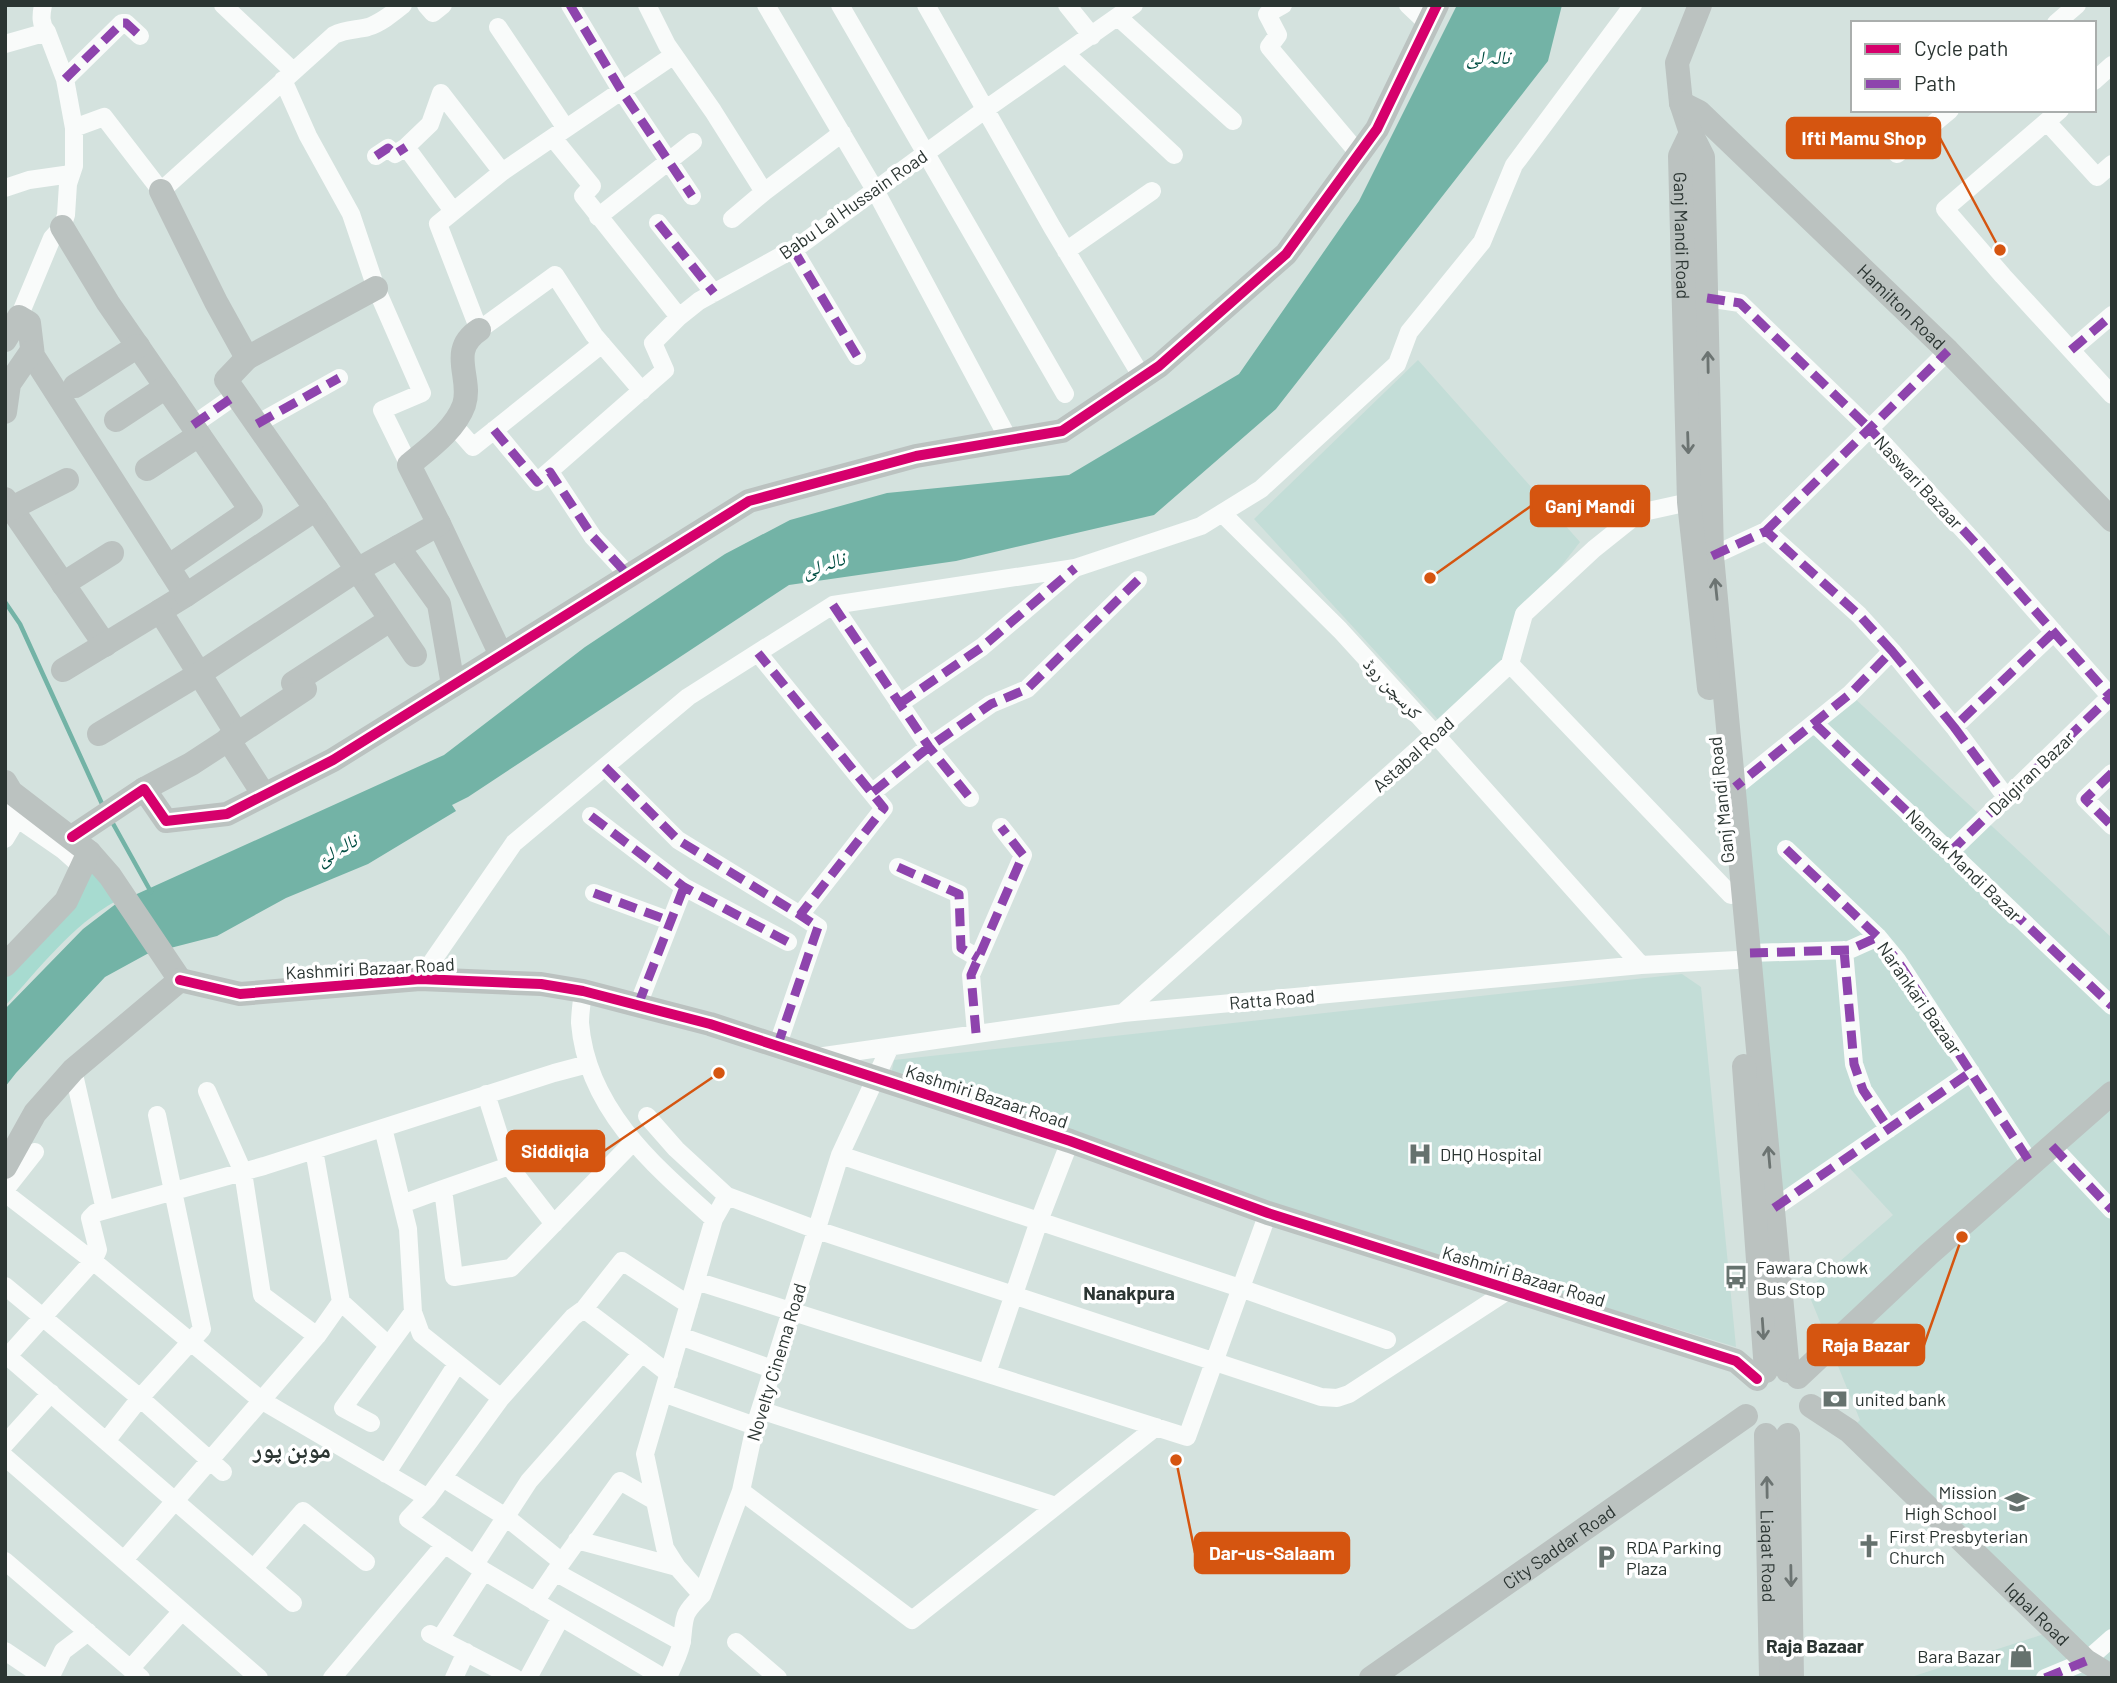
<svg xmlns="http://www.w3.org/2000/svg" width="2117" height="1683" viewBox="0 0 2117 1683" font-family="Barlow,'Noto Naskh Arabic',sans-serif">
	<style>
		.built { fill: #c3ddd7 }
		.green { fill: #a7dbd0 }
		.water { fill: #73b3a6 }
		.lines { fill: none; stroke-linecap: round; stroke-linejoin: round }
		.stream { stroke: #73b3a6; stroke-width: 4.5 }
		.street { stroke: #f9fbfa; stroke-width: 18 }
		.secondary { stroke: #bbc2c0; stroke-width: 24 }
		.quiet { stroke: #8e44ad; stroke-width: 9; stroke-dasharray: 18 9; stroke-linecap: butt }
		.cycleway-casing { stroke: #fff; stroke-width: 15 }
		.cycleway { stroke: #d6006c; stroke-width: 10 }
		.oneway { stroke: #6c7472 }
		.labels { text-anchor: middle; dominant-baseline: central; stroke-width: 7; stroke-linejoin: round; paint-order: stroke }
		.street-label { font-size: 18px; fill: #2b3532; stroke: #fff }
		.poi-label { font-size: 18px; fill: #2b3532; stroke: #fff; text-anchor: start }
		.water-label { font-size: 19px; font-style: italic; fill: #004d42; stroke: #fff }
		.neighbourhood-label { font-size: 19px; font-weight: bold; fill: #2b3532; stroke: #fff }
		.district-label { font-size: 24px; font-weight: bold; fill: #2b3532; stroke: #fff }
		.leader { fill: none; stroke: #d55510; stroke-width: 2.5 }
		.callout-dot { fill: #d55510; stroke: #fff; stroke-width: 2.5 }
		.callout { fill: #d55510; stroke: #d55510; stroke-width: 2.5 }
		.callout-label { font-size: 19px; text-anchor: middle; font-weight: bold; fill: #fff }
	</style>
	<rect width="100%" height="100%" fill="#d4e2de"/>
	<path class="built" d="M1418,360L1580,542L1524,614L1510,664L1444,726L1254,519Z
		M1850,694L2112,938V1573L2110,1574L2112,1677L1849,1431L1860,1420L1807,1290L1893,1215L1843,1161L1774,1208L1735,787Z
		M1682,974L1701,987L1736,1347L1357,1232L891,1075L894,1060Z
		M2044,1634L2090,1678H1908Z"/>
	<path class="green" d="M91,868L116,901C72,925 39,969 5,1006V968Z"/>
	<path class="water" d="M1457,5H1562L1548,61L1276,409L1154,515L956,561L789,585L468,797L452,805L456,811L368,864L286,898L217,936L147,954L105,977L16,1073L5,1087V1009L83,929L117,903L444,755L585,647L725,554L790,520L887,493L1069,475L1239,374L1359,201Z"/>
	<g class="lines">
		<path class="stream" d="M5,602L20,624L103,806
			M111,820L151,892"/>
		<path class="street" d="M43,5C41,15 40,24 47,32L65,79L74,128L104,117L161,191L334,35C346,29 357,30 368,27C381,23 393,13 403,5
			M223,5L293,71
			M426,5L433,13L443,5
			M570,5L621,90L692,196
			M647,5L667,45L713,111L764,192L842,133
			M766,5L875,190L1009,440
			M840,5L1065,394
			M926,5L1052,227L1142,377
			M1067,5L1092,36
			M1283,5L1267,14L1278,35L1269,47L1359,154
			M1408,5L1428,24
			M1118,17L1233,121
			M2056,23L2077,5
			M498,27L565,127
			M5,44L47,32
			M1066,54L1174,155
			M65,79L122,23H126L140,36
			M283,80L308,136L351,214L376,288L422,393L382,410L409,465
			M2094,81L2112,65
			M2060,110L1945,209L2003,276L2112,395
			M2047,122L2097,177L2112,164
			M553,138L592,186L583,196L679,317
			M1897,154L1950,110
			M376,156L388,148L395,154L406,147
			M5,188L29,180L71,174
			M453,211L406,147L430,124L441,93L502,172
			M598,217L693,142
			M732,219L764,192
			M658,223L714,293
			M793,249L857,356
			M1066,251L1152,191
			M1707,298L1740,303L1870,429L1978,546L2110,696
			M19,317L52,238L62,227L66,215L68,184L74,166V128
			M2071,350L2112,315
			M642,391L594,335L555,275L479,330L438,224L502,172L674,55
			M452,423L473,447L602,344
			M257,424L339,378
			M193,425L236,395
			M494,430L537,482L665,370L653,343L679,317L699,301L799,246L986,109L1134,5
			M550,472L593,537L629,576
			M1222,513L1340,630L1435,734L1641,965
			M1766,531L1948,351
			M1712,556L1766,531L1859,615L1892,651L1850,694L1735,787
			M833,605L929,747L970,798
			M1892,651L1954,727L2054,632
			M1510,664L1731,895
			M899,704L982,647L1075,568
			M1815,724L2112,1006
			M1954,727L2006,797
			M605,767L678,840L800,915L884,808L758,653
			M2112,773L2085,799L2112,826
			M873,792L929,747L991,704L1027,689L1138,580
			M5,810L63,850L82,867
			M591,816L684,887L788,942
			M5,839L17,819
			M1786,849L1878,937L1897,960L2031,1164
			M1950,852L2112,695
			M898,867L959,894L961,948L978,958
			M594,893L670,921
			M1844,950L1854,1064L1863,1090L1889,1129
			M1750,953L1849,950L1878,937
			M420,979L514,843L688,697L833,605L1075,568L1201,526L1261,489L1397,364L1409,332L1482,242L1514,165L1633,5
			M583,991C582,1001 580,1013 580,1023C587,1109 654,1166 714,1219L645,1454L665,1548L677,1567L702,1595
			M638,1005L684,887
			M1123,1013L1435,734L1510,664L1524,614L1594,549L1639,513L1689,502
			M976,1033L971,975L1023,855L1001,827
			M777,1047L818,927L800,915
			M817,1057L1123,1013L1641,965L1737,960
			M73,1070L105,1210
			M207,1091L243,1172L262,1295L317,1336L341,1302L314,1150
			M486,1094L509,1166
			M647,1116L676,1149L727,1196
			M383,1128L408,1229L413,1312
			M2052,1146L2112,1210
			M840,1155L1240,1288L1387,1340
			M5,1190L35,1152
			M5,1193L93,1261L261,1400L428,1498L408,1519L484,1571L561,1617L528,1678
			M402,1204L443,1189
			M1774,1208L1971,1072
			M714,1219L727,1196L817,1230L1321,1397L1337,1398L1349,1394L1509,1290
			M554,1224L509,1166L443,1189L454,1277L511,1268L633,1142
			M696,1281L1187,1437L1268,1213
			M5,1286L140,1398L223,1472
			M341,1302L388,1345
			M584,1309L622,1261L689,1305
			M680,1336L772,1369
			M5,1354L293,1603
			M8,1356L93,1261L98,1250L90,1218L95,1213L264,1166L554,1073L588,1064
			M987,1373L1039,1221L1070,1141
			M663,1393L755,1426
			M760,1410L1056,1506
			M371,1423L343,1408L413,1312L421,1334L501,1398
			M107,1440L140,1398L202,1329L157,1115
			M5,1444L51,1393
			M5,1457L259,1678
			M386,1474L457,1364
			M443,1478L506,1517L562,1562L535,1602
			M741,1491L912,1620L1156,1427
			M428,1498L501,1398L573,1317L584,1309L642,1353
			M577,1540L677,1567
			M124,1560L317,1336
			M5,1561L141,1678
			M562,1562L620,1481L655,1501
			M475,1564L529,1481L642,1353L669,1374
			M254,1568L303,1511L366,1562
			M555,1572L682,1642
			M561,1617L664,1678
			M430,1634L515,1678
			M440,1639L484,1571
			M736,1642L778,1678
			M5,1651L45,1678
			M131,1668L182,1611
			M50,1678L63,1651L88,1632
			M332,1678L445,1544
			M454,1678L466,1652
			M668,1678C672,1666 681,1652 682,1640C685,1615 682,1615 702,1595L741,1491L755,1426L840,1155L890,1047
			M2045,1678L2086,1661L2112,1638"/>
		<g class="secondary">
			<path d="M1700,5L1677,63L1681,103L1691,133L1703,157L1712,556L1788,1371"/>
			<path id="s1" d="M1681,103L1699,112L1948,351L2112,520"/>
			<path id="s2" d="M1691,133L1680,156L1689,502L1709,688"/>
			<path d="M161,191L216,302L247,358"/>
			<path d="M62,227L108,303L251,510L168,567"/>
			<path d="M5,340L19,317L29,323L33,356L186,595L160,611L237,734L191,764L144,789"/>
			<path d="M75,386L138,346"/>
			<path d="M5,412L9,384L31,352"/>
			<path d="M116,420L166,387"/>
			<path d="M147,469L199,435"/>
			<path d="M5,499L105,645"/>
			<path d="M12,508L67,480"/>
			<path d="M316,509L415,655"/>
			<path d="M439,524L501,655"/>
			<path d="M398,547L439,604L453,685"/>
			<path d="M63,584L112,553"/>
			<path d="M186,595L316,509L226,380L247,358L376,288"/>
			<path d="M63,670L160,611"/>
			<path d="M293,683L390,620"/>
			<path d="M99,734L199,674L357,570L439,524L409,465C428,449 455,430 464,405C473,378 447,351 479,330"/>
			<path d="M237,734L305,689"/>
			<path d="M228,739L264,795"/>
			<path d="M5,782L11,792L89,852L110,876L180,980"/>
			<path d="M72,837L144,789L166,821L227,814L333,760L749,501L916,456L1062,431L1159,366L1286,254L1377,129L1437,5"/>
			<path d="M5,965L66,901L89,852"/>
			<path d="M180,980L240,994L420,979L541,984L583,991L710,1024L1070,1141L1268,1213L1736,1361L1757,1379"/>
			<path d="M1744,1066L1766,1371"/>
			<path d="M5,1167L35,1113L73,1070L180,980"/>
			<path d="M1798,1377L1929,1254L2112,1093"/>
			<path id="s3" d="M1811,1406L1849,1431L2086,1661L2112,1677"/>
			<path id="s4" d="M1766,1435L1771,1678"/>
			<path d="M1788,1435L1792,1678"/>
			<path id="s5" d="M1371,1678L1746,1416"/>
		</g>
		<path class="quiet" d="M570,5L621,90L692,196
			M65,79L122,23H126L140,36
			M376,156L388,148L395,154L406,147
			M658,223L714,293
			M793,249L857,356
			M1707,298L1740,303L1870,429L1978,546L2110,696
			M2071,350L2112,315
			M257,424L339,378
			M193,425L236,395
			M494,430L537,482L550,472L593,537L629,576
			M1766,531L1948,351
			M1712,556L1766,531L1859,615L1892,651L1850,694L1735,787
			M833,605L929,747L970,798
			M1892,651L1954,727L2054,632
			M899,704L982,647L1075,568
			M1815,724L2112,1006
			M1954,727L2006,797
			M605,767L678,840L800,915L884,808L758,653
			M2112,773L2085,799L2112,826
			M873,792L929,747L991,704L1027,689L1138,580
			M591,816L684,887L788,942
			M1786,849L1878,937L1897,960L2031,1164
			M1950,852L2112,695
			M898,867L959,894L961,948L978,958
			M594,893L670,921
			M1844,950L1854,1064L1863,1090L1889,1129
			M1750,953L1849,950L1878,937
			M638,1005L684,887
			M976,1033L971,975L1023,855L1001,827
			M777,1047L818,927L800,915
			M2052,1146L2112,1210
			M1774,1208L1971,1072
			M2045,1678L2086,1661"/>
		<g class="cycleway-casing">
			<path id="cycleway" d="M72,837L144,789L166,821L227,814L333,760L749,501L916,456L1062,431L1159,366L1286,254L1377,129L1437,5
				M180,980L240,994L420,979L541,984L583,991L710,1024L1070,1141L1268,1213L1736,1361L1757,1379"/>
		</g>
		<use href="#cycleway" class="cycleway"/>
	</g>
	<defs><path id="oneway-shaft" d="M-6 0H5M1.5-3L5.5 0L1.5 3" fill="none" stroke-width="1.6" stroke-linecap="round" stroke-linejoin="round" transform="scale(1.75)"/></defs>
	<g class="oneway">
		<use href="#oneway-shaft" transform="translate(1708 362) rotate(-91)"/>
		<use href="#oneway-shaft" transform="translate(1688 443) rotate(88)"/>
		<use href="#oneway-shaft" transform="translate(1716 589) rotate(-96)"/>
		<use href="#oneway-shaft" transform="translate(1769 1157) rotate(-95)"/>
		<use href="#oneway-shaft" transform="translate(1763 1329) rotate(86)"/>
		<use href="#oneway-shaft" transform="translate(1767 1487) rotate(-91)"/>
		<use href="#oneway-shaft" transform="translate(1791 1576) rotate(89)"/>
	</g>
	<defs>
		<g id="hospital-bare" transform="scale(1.89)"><path d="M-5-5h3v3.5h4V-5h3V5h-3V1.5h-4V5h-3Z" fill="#66726e" stroke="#fff" stroke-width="2.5" paint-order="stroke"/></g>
		<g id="bus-bare" transform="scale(1.89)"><path d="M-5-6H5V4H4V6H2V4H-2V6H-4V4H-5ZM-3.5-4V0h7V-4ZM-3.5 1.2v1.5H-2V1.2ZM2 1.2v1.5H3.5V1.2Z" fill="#66726e" stroke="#fff" stroke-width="2.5" paint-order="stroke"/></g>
		<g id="bank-bare" transform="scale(1.89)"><path d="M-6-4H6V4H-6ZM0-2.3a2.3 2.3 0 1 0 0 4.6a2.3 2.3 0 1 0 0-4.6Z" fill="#66726e" stroke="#fff" stroke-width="2.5" paint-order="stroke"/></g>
		<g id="school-bare" transform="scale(1.89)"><path d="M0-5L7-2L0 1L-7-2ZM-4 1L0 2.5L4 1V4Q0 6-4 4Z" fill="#66726e" stroke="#fff" stroke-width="2.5" paint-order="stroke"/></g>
		<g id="church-bare" transform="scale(1.89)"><path d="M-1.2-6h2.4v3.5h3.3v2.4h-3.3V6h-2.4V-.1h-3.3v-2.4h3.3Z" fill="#66726e" stroke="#fff" stroke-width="2.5" paint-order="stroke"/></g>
		<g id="parking-bare" transform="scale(1.89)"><path d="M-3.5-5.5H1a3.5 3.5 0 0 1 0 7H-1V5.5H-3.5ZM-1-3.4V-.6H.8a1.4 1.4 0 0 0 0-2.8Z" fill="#66726e" stroke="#fff" stroke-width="2.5" paint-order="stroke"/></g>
		<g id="shop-bare" transform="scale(1.89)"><path d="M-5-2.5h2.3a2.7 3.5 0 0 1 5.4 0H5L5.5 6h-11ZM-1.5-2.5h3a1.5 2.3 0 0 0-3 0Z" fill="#66726e" stroke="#fff" stroke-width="2.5" paint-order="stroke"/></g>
	</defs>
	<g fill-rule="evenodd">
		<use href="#hospital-bare" x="1420" y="1154"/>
		<use href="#bus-bare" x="1736" y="1277"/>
		<use href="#bank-bare" x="1835" y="1399"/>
		<use href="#school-bare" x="2017" y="1502"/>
		<use href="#church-bare" x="1869" y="1546"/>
		<use href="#parking-bare" x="1606" y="1557"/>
		<use href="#shop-bare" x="2021" y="1656"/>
	</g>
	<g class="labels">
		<g class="street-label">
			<text transform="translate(853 204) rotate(-35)">Babu Lal Hussain Road</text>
			<text stroke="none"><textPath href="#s2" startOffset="105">Ganj Mandi Road</textPath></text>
			<text stroke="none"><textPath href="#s1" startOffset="301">Hamilton Road</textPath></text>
			<text transform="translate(1919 482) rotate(47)">Naswari Bazaar</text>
			<text transform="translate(1393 688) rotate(47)">کرسچن روڈ</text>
			<text transform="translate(1413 754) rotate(-42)">Astabal Road</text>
			<text transform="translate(2031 773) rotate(-44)">Dalgiran Bazar</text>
			<text transform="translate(1721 800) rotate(-96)">Ganj Mandi Road</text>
			<text transform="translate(1964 865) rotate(44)">Namak Mandi Bazar</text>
			<text transform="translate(370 968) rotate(-3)">Kashmiri Bazaar Road</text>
			<text transform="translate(1920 998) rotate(55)">Narankari Bazaar</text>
			<text transform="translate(1272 999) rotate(-5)">Ratta Road</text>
			<text transform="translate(987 1096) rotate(18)">Kashmiri Bazaar Road</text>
			<text transform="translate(1524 1276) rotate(17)">Kashmiri Bazaar Road</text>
			<text transform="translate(776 1362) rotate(-73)">Novelty Cinema Road</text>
			<text stroke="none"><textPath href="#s5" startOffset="229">City Saddar Road</textPath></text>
			<text stroke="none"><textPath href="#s4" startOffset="121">Liaqat Road</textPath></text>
			<text stroke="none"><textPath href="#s3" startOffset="308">Iqbal Road</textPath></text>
		</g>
		<g class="poi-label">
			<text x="1440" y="1154">DHQ Hospital</text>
			<text x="1756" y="1267">Fawara Chowk<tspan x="1756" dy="21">Bus Stop</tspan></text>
			<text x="1855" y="1399">united bank</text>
			<text x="1997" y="1492" text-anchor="end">Mission<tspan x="1997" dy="21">High School</tspan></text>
			<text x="1889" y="1536">First Presbyterian<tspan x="1889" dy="21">Church</tspan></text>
			<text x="1626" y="1547">RDA Parking<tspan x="1626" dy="21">Plaza</tspan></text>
			<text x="2001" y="1656" text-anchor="end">Bara Bazar</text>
		</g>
		<g class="water-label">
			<text x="1488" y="56">نالہ لئ</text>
			<text transform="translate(823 564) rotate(-19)">نالہ لئ</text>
			<text transform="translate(336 849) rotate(-30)">نالہ لئ</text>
		</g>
		<g class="neighbourhood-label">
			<text x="1129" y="1292">Nanakpura</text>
			<text x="1815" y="1645">Raja Bazaar</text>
		</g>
		<g class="district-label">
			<text x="292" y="1448">موہن پور</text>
		</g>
	</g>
	<path class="leader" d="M2000 250L1940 138M1430 578L1531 506M719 1073L604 1151M1962 1237L1924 1345M1176 1460L1195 1553"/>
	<g class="callout-dot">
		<circle cx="2000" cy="250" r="7"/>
		<circle cx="1430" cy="578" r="7"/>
		<circle cx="719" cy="1073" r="7"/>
		<circle cx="1962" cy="1237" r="7"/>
		<circle cx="1176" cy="1460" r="7"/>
	</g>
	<g class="callout">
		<rect x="1787" y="118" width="153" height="40" rx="7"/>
		<rect x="1531" y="486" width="118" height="40" rx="7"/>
		<rect x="507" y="1131" width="97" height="40" rx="7"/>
		<rect x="1808" y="1325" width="116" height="40" rx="7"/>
		<rect x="1195" y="1533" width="154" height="40" rx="7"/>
	</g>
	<g class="callout-label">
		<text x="1864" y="145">Ifti Mamu Shop</text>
		<text x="1590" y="513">Ganj Mandi</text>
		<text x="555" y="1158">Siddiqia</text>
		<text x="1866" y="1352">Raja Bazar</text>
		<text x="1272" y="1560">Dar-us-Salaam</text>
	</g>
	<rect width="2117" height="1683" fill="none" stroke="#2b3532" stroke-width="14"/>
	<rect x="1851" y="21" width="245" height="91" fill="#ffffff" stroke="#aaaead" stroke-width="2"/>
	<rect x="1865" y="44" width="35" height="10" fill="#d6006c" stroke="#aaaead" stroke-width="2"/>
	<text x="1914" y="56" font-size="21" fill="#2b3532">Cycle path</text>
	<rect x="1865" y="79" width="35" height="10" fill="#8e44ad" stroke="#aaaead" stroke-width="2"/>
	<text x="1914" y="91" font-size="21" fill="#2b3532">Path</text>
</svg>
